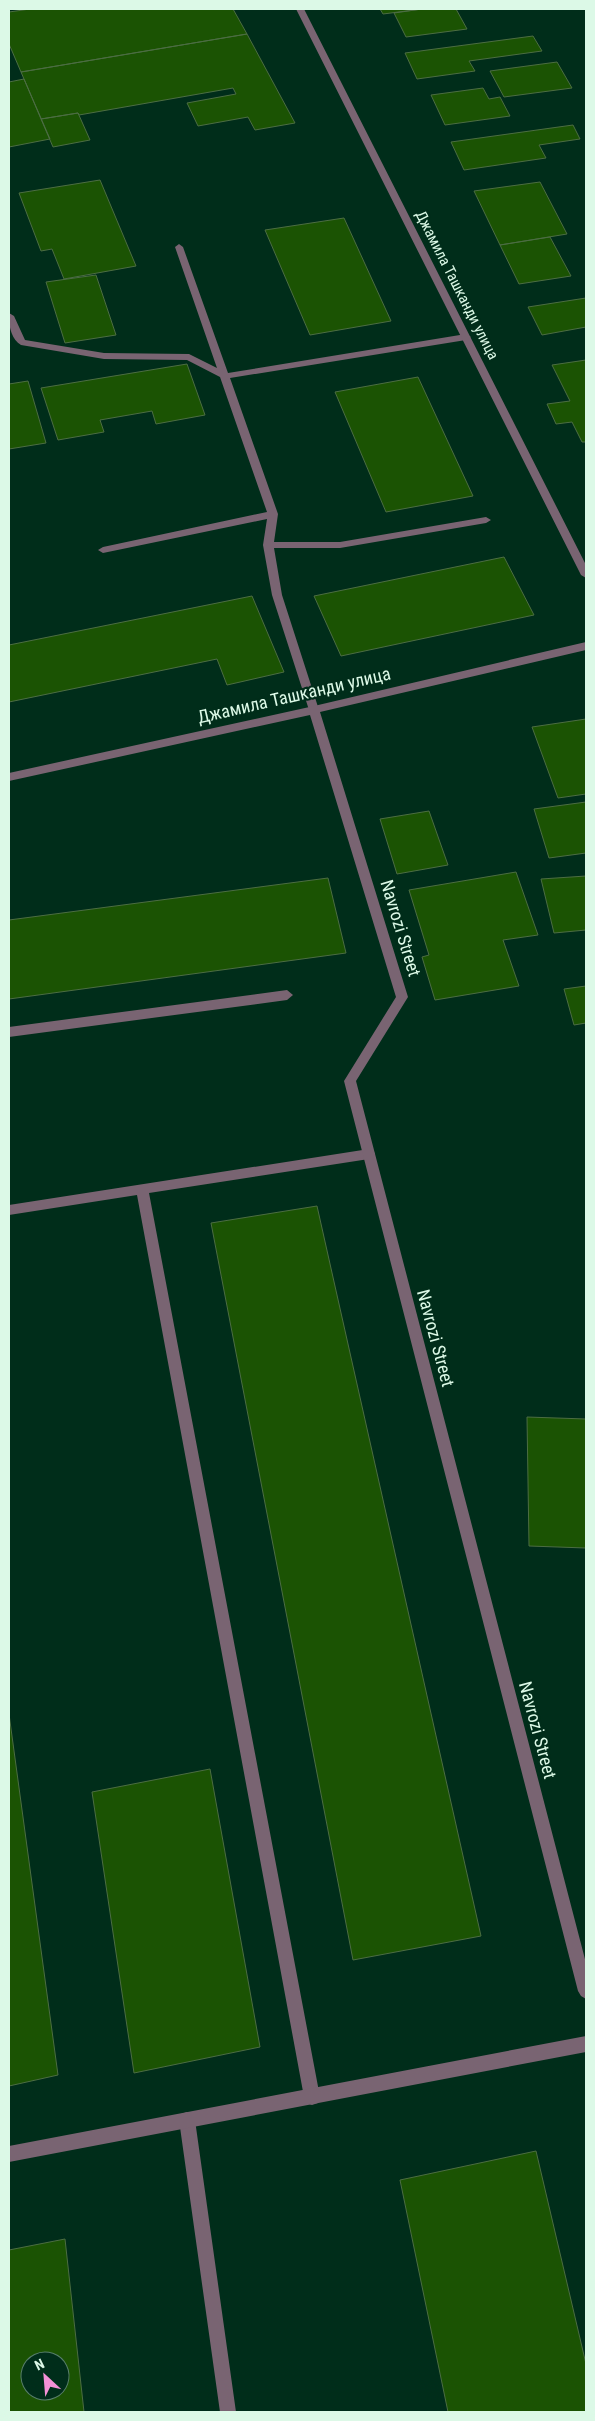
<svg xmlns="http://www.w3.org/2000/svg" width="595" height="2421" viewBox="0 0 595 2421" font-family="'Roboto Condensed',sans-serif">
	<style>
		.building { fill: #1b5303; stroke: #4c6d43; fill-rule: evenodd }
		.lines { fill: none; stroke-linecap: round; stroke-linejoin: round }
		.service { fill: #796472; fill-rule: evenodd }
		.minor { fill: #796472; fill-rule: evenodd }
		.labels { text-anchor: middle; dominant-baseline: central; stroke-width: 4.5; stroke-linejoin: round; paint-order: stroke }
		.far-street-label { font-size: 15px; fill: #dcf9e7; stroke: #002d1a }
		.street-label { font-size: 18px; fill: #dcf9e7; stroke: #002d1a }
	</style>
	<rect width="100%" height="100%" fill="#002d1a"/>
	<path class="building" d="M30,9H233L247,34L21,72L9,44V12Z
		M380,9H422L383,14Z
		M422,9H456L467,29L406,37L394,13Z
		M247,34L295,123L255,130L248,117L198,126L187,103L236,94L233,88L79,115L78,113L41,119L21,72Z
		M533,36L542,51L469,61L475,71L417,79L405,53Z
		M557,62L572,88L504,97L490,71Z
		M24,79L50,139L9,147V82Z
		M483,88L489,99L500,97L510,116L445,125L431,95Z
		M78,113L90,140L53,147L41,119Z
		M573,125L580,139L539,145L546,158L464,170L451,142Z
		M100,180L136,266L64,279L52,249L41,251L19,193Z
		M540,182L567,234L500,245L474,191Z
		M344,218L391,321L310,335L265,230Z
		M550,237L571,276L519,284L500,245Z
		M96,275L116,335L65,343L46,282Z
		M586,298V327L542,335L528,307Z
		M586,360V442H582L572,422L556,424L547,404L570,401L552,365Z
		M187,364L205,415L156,424L152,411L100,420L104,432L58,440L41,388Z
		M418,377L473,496L386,512L335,392Z
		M28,381L46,443L9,449V384Z
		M504,557L534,615L341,656L314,596Z
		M252,596L284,672L227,685L217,659L9,702V645Z
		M586,719V794L558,798L532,727Z
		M586,802V853L549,858L534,809Z
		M429,811L448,865L397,874L380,819Z
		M516,872L538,935L503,940L519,986L435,1000L422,957L429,955L409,890Z
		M586,876V930L554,933L541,879Z
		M328,878L346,953L9,999V920Z
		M586,986V1023L574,1025L564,989Z
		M317,1206L481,1936L353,1960L211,1223Z
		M527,1417L586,1419V1548L529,1546Z
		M9,1714L58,2075L9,2086Z
		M210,1769L260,2047L134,2073L92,1792Z
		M536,2151L586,2364V2412H448L400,2180Z
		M65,2239L84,2412H9V2250ZM30,2361H60V2391H30Z"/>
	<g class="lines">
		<path class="service" d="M179,244L183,247L228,373L466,334L471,337L466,340L230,378L278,514L274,542H340L486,517L491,520L486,523L340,548H274L282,595L319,710L314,714L309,710L272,595L263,545L267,519L103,553L98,550L103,547L267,512L220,377L187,360L104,359L21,345C11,340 8,323 9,313L14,316L25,340L104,353L189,354L217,368L175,247Z
			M287,990L293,995L287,1000L9,1037V1027Z
			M369,1149L373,1150L375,1154L373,1158L369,1159L149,1193L320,2097L318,2103L312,2105L306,2103L304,2097L137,1195L9,1215V1205Z
			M187,2112L193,2114L195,2120L236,2412H220L179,2120L181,2114Z"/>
		<path class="minor" d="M296,9H304L586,565V578L581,575Z
			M586,642V650L320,712L408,997L356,1081L586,1963V1999L581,1996L578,1991L344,1081L396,997L310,715L9,781V773L314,706Z
			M586,2036V2052L9,2162V2146Z"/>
	</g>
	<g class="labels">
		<g class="far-street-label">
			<text transform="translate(457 285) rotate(63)">Джамила Ташканди улица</text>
		</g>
		<g class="street-label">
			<text transform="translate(294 695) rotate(-13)">Джамила Ташканди улица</text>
			<text transform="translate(401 928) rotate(73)">Navrozi Street</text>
			<text transform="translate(436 1338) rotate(75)">Navrozi Street</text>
			<text transform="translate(538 1730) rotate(75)">Navrozi Street</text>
		</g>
	</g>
	<rect width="595" height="2421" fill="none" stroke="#dcf9e7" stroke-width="20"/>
	<g transform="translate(45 2376) rotate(334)"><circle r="24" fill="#002d1a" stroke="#587f6c"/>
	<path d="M0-4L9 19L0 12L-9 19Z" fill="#f391d6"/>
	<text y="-8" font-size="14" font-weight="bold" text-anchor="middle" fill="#dcf9e7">N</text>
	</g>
</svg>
